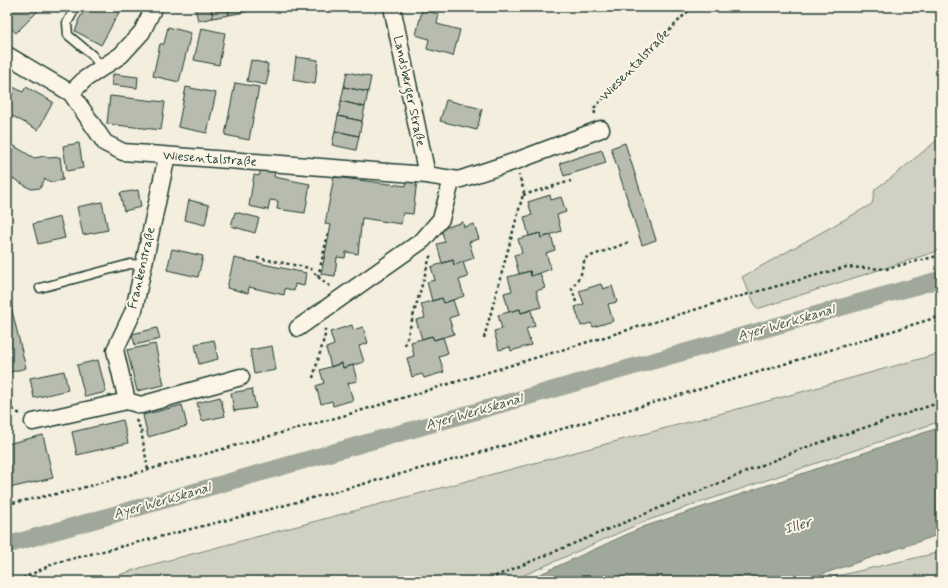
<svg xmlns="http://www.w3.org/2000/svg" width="948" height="588" viewBox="0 0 948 588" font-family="Mynerve,sans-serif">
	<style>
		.green { fill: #d0d1c2; stroke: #78877b }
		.water { fill: #a0a89b; stroke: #6c7d72 }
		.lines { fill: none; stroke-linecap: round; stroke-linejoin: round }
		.canal { stroke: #a0a89b; stroke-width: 17 }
		.building { fill: #b8bcae; stroke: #1f3d34 }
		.service-casing { stroke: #1f3d34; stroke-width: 11 }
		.minor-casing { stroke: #1f3d34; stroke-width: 19 }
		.path { stroke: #1f3d34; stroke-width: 2.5; stroke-dasharray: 3 3; stroke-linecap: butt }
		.service { stroke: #fcf5e5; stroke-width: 8 }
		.minor { stroke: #fcf5e5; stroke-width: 16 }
		.labels { text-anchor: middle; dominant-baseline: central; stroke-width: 4; stroke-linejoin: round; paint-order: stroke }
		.street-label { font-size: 13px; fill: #1f3d34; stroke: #fcf5e5 }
		.water-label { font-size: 14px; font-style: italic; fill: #465d53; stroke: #fcf5e5 }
	</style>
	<rect width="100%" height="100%" fill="#f3eede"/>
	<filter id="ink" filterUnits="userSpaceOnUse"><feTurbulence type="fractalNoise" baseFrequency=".025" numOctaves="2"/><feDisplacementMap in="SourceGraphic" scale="8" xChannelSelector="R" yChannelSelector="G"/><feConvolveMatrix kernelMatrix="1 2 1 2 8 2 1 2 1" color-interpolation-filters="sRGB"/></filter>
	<g filter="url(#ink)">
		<path class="green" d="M941,137V250L757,309L742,277L872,204L875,189L891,178Z
			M941,353V421L643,522L511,581H101L143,567L794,394Z
			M941,552V581H815Z"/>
		<path class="water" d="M941,427V534L802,581H525L643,527Z"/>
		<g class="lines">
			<path class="canal" d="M7,545L941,279"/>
		</g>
		<path class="building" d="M12,7H42L16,33L7,24V13Z
			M86,7H122L101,45L75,31L78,24V21Z
			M195,7H211L213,18L198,21Z
			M211,7H228L229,15L213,18Z
			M228,7H244L245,12L229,15Z
			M244,7H260V8L245,12Z
			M422,10L439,14L437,24L460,30L453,56L427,49L429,39L416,35Z
			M168,27L191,33L179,82L153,76L160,44H164Z
			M201,28L225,33L219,65L194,60Z
			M296,57L318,60L315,84L293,80Z
			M251,60L268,64L267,72H269L266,85L247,81Z
			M347,72L371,77L368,92L344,87Z
			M113,74L138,77L137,88L112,85Z
			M235,83L259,87L249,140L225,135Z
			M13,87L23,92L26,87L53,102L38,130L7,113V98Z
			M186,87L216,93L207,133L178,127Z
			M344,87L368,92L365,107L341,101Z
			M110,96L165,102L161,130L107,124Z
			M446,100L482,109L477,130L440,121Z
			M341,101L365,107L362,121L338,116Z
			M338,116L362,121L359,136L335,131Z
			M335,131L359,136L356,150L332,145Z
			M79,143L83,168L67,171L63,146Z
			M625,143L656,240L642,245L611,148Z
			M11,144L34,158L45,156L49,158L60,157L63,180L51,182L45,179L40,188L31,189L7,175V151Z
			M602,150L606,163L564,176L560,163Z
			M261,169L275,171L274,177L310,184L305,213L277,209L278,201L270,200L268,210L249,206L254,175L259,176Z
			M334,177L406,186L407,179L417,180L413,214L403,213L401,224L362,218L358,254L346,252L345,258L337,257L335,276L321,274L331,225L325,224Z
			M138,190L141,207L124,211L120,193Z
			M550,195L551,200L561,197L566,212L557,215L561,231L541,238L540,233L529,236L524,217L532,215L528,202Z
			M189,200L209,205L205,225L185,220Z
			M102,202L108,230L83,235L77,207Z
			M235,212L259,218L255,233L231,226Z
			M60,217L65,238L38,244L33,224Z
			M463,222L464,227L474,224L479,239L469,242L474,258L454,265L453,260L442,263L437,244L445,242L441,229Z
			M540,233L541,238L551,235L555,250L546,253L551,269L531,276L530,271L519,274L514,255L522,253L518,239Z
			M172,249L203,256L198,277L167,270Z
			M234,258L306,273L304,286L295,284L294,291L285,288L284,295L249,287L248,293L227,288Z
			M453,260L454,265L463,262L468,277L459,280L464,296L444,303L442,298L432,301L427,282L435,280L431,267Z
			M530,271L531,276L540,273L545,288L536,291L541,307L521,313L520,309L509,312L504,293L512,291L508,277Z
			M601,284L603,289L612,286L617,302L608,304L613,321L593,327L591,323L581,326L575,307L584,304L579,291Z
			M7,290L26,368L7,373Z
			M442,298L444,303L453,300L458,315L449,318L454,334L434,340L432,336L422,339L416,320L425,318L421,304Z
			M520,309L521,313L531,310L535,326L526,329L531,345L511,351L510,347L499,350L494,331L502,329L498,315Z
			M352,325L353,330L363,327L368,343L359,346L364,362L343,368L342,363L331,367L326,348L334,345L330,332Z
			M157,328L160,339L135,345L132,334Z
			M432,336L434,340L443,337L448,353L439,356L444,372L424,378L422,374L412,377L407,358L414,356L411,342Z
			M214,340L218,359L199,364L195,344Z
			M155,344L164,385L137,391L127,350Z
			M272,346L276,370L254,374L250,350Z
			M98,360L106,392L85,397L77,365Z
			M342,363L343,368L353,365L357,381L348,383L353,400L333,406L332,401L321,404L316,386L324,383L320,370Z
			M64,371L68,390L34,398L30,378Z
			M252,389L256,408L234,411L231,393Z
			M220,397L225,416L202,421L197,403Z
			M182,405L187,426L148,437L143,415Z
			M123,420L128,443L77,455L72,432Z
			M43,435L53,478L9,488L7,481V444Z"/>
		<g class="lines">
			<g class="service-casing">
				<path id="service" d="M76,7L67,23L68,35L92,55L102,68
					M40,288L130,264L144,265"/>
			</g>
			<g class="minor-casing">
				<path id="minor" d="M392,7L427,175
					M7,55L71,93L105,143L123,152L427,175L458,180L516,161L601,129
					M71,93L85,79L121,55L142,32L154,7
					M298,328L423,240L441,219L452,179
					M127,401L115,350L134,310L167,156
					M33,422L127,401L141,405L241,377"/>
			</g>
			<path class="path" d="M595,114L594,108L692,7
				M523,195L571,181
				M257,258L310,268L318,277L330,286
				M318,277L328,234
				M576,302L572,289L581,274L585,258L630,242
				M484,338L524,191L519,175
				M405,345L431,253
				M313,378L325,335V328
				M7,406L20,414
				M136,420L141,430L148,470
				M7,504L71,491L346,415L727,300L846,267L886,269L941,255
				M17,581L55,563L271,509L489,450L742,377L941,316
				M484,581L801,449L941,402"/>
			<use href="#service" class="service"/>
			<use href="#minor" class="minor"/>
		</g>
	</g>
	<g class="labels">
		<g class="street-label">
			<text transform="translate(635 65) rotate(-46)">Wiesentalstraße</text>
			<text transform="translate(409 91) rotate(78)">Landsberger Straße</text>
			<text transform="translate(210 159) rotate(4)">Wiesentalstraße</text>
			<text transform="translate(142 268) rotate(-77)">Frankenstraße</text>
		</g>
		<g class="water-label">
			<text transform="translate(786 323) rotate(-16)">Ayer Werkskanal</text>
			<text transform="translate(474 412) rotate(-16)">Ayer Werkskanal</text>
			<text transform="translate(162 501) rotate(-16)">Ayer Werkskanal</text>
			<text transform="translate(798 526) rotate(-17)">Iller</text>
		</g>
	</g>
	<rect width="948" height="588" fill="none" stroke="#fcf5e5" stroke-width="24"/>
	<rect x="12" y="12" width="924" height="564" fill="none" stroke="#1f3d34" stroke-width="1.5" filter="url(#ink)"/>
</svg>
